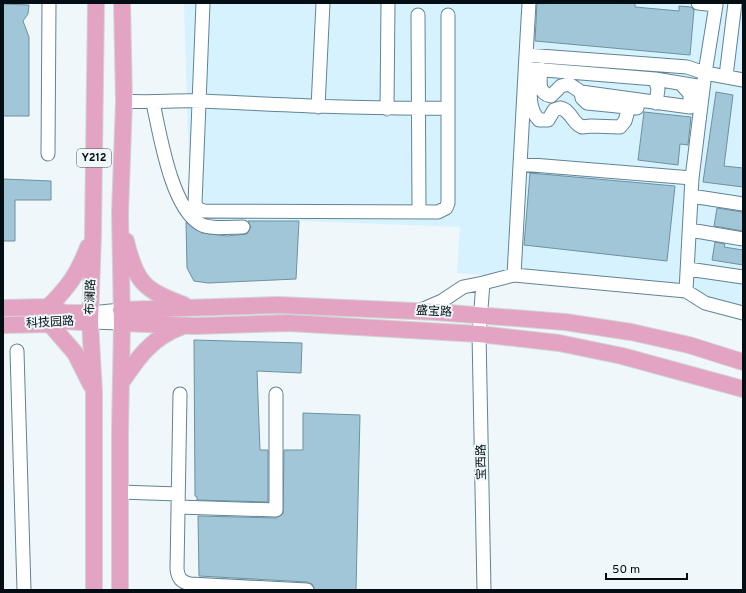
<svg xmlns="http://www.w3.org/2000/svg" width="746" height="593" viewBox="0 0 746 593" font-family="Overpass,'Noto Sans SC',sans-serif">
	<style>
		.built { fill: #d6f2ff }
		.building { fill: #a1c6d7; stroke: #6d91a1 }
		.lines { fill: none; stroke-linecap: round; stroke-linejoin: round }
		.minor-casing { stroke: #618494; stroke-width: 15 }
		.major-casing { stroke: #d1d4d5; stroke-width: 18 }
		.minor { stroke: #fff; stroke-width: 13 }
		.major { stroke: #e3a3c3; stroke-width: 16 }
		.labels { text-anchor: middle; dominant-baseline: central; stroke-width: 4; stroke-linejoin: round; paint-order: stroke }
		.shield { fill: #eff7fa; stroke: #495459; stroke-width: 1 }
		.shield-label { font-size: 11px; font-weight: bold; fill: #020e14 }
		.street-label { font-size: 12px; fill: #020e14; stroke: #eff7fa }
	</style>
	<rect width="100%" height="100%" fill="#eff7fa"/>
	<path class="built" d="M184,3H743V311L628,287L457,273L460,227L299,221H201L190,205Z"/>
	<path class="building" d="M537,3H635V7L679,11V6L691,7L694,10L690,55L535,41Z
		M3,4L29,5L28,14L23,21L29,37V116H3Z
		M716,92L733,95L724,166L743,168V187L703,182Z
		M644,112L691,117L688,145L680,144L678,165L638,160Z
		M530,173L675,186L667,261L524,245Z
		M3,179L51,181V200H15V241H3Z
		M717,208L743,212V231L714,226Z
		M248,221H299L296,279L208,283L194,281L187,268L186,222L202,233L227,236L247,234L251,227Z
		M715,242L725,244L724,247L743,250V265L712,260Z
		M194,340L302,343L301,373L257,371L260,450H268V502L197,500V497L195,496Z
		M303,413L360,415L356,590H315L312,584L307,582L199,576L198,516L276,518L283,514L284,450H303Z"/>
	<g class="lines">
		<g class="minor-casing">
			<path id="minor" d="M203,3L195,203L198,209L204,211L438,212L446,208L448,203V15
				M698,3L716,5L705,73L743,80
				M418,15L419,212
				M526,55L529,3
				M541,69C540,80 537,93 551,96L561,86L569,84L581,92L690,107V94L681,84
				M726,76L735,3
				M655,79L658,89L656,103
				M581,92L582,98L587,103L637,108
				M124,101C150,103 176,100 202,101C284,105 366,109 448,108
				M153,103C160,134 171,207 200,224C211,230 230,227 243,227
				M318,107L323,3
				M629,107L625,121L620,127L591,126L582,127C572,123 571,110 560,108L554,110L548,120H539C526,107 531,85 532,69L655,79L703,87
				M387,109L388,3
				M48,154L49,3
				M520,164L692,178
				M691,196L743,204
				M690,230L743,239
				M688,269L743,277
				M514,275L526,55L661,65L687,67L705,73L692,178L686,291
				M419,311L442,301L463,287L483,283
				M90,313L121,310
				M90,322L122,323
				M17,351L24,590
				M180,394L177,569C178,578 181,582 190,584L307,590
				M120,492L178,494
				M178,507L276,510V394
				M484,590L479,334L483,283L514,275L686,291L705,303L743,313"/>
		</g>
		<g class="major-casing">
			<path id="major" d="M126,241C136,283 144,290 184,305
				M48,307C69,287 78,273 88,247
				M3,308L48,307L66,313H90
				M121,310L278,305L436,312L565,322L631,332L689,345L743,362
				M122,323L195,326L289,323L479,334L559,343L622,356L743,389
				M50,324L75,353L91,385
				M3,325L50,324L67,321L81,322
				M121,383C137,359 152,337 181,327
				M94,590V392L90,322L93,234L96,3
				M120,590V431L122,323L120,213L124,101L122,3"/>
		</g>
		<use href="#minor" class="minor"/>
		<use href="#major" class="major"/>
	</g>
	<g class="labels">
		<rect class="shield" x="77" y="149" width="34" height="18" rx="3"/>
		<g class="shield-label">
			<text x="94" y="158">Y212</text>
		</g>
		<g class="street-label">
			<text transform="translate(91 297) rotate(-88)">布澜路</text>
			<text transform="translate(434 312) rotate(3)">盛宝路</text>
			<text transform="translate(50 323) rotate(-3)">科技园路</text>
			<text transform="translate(482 462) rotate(-91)">宝西路</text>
		</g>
	</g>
	<rect width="746" height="593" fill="none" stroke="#020e14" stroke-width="8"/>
	<path d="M606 573v6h81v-6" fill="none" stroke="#020e14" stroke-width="2"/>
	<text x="612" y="573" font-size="12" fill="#020e14" stroke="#eff7fa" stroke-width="3" paint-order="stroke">50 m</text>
</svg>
